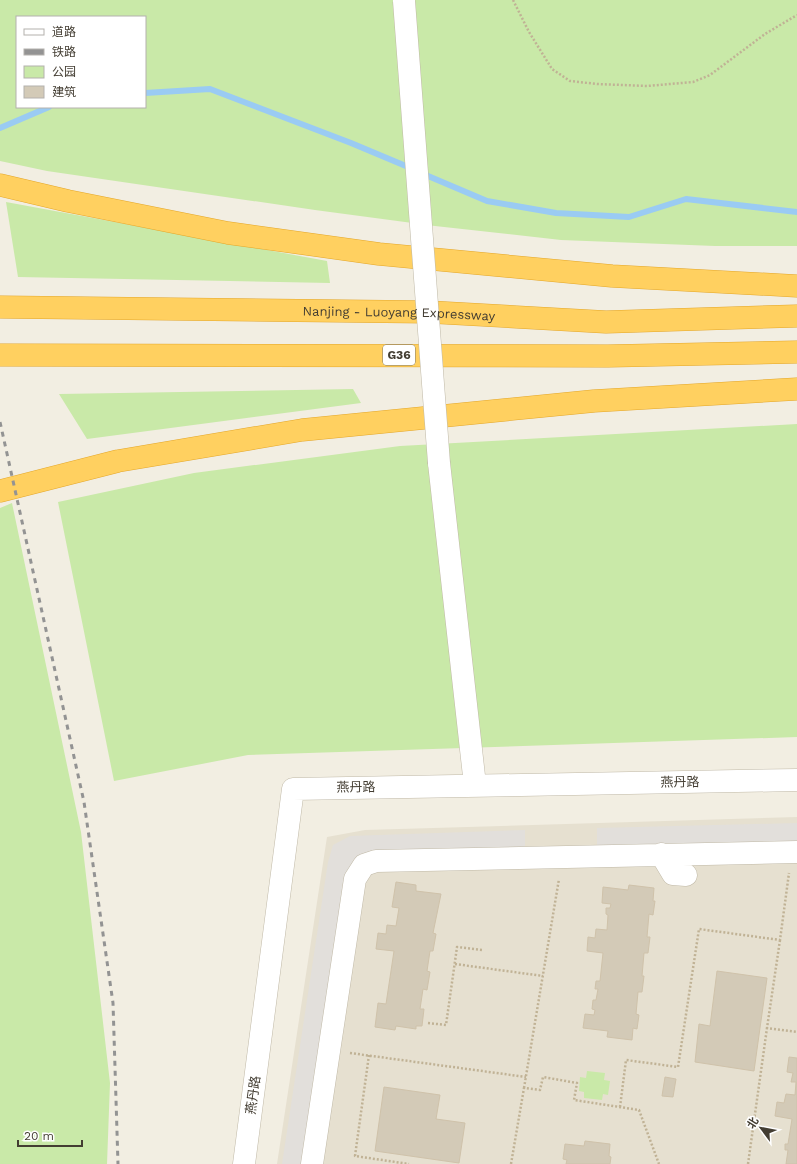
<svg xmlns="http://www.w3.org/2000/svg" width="797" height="1164" viewBox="0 0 797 1164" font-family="'Work Sans','Noto Sans SC',sans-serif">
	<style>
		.residential { fill: #e6e0d0 }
		.green { fill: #c9e9a8; fill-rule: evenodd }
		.parking { fill: #e2dfdb }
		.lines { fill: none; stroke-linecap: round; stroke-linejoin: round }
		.stream { stroke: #9acbf3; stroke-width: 6 }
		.building { fill: #d3cab7; stroke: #cfc2aa }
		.minor-casing { stroke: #c0b9a7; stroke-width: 23 }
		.highway-casing { stroke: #e4a72a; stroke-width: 23 }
		.path { stroke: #c0b295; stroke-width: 2.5; stroke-dasharray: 2 2; stroke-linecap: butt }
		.minor { stroke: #fff; stroke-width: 22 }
		.highway { stroke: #ffd060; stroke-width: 22 }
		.rail { stroke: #939393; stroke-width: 3; stroke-dasharray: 5 5; stroke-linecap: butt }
		.minor-bridge-casing { stroke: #c0b9a7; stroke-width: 23; stroke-linecap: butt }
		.minor-bridge { stroke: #fff; stroke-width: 22 }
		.labels { text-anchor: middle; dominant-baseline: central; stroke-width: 3.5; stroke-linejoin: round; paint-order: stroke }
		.shield { fill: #fff; stroke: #7b7770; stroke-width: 1 }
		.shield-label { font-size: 12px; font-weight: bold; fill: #433d32 }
		.street-label { font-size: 13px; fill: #433d32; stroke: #fff }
	</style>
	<rect width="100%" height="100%" fill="#f2eee2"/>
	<path class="residential" d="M797,817V1164H277L327,837L365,830Z"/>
	<path class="green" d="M0,0H797V246H715L561,240L435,226L315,210L47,171L0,161ZM17,17H145V107H17Z
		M6,202L327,261L330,283L18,277Z
		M353,389L361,403L87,439L59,394Z
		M797,424V737L248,755L114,781L58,502L194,473L400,446Z
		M12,503L81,832L110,1083L107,1164H0V508Z
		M587,1071L605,1073L604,1080L610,1081L608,1095L603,1094L602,1100L584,1098V1092L579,1091L580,1077L586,1078Z"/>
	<path class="parking" d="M797,823V843L597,848V828Z
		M525,830V850L370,854L305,1164H282L328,862L333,845L350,836Z"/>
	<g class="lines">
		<path class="stream" d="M145,93L210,89L351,143L413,169
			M0,128L49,107
			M421,173L487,201L556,213L629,217L686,199L797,212"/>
	</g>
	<path class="building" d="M396,882L416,885V891L441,894L433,933L436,934L433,951H430L427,971L430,972L427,990L423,989L420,1009H424L422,1026H416V1029L396,1026L395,1030L375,1027L378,1003L386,1004L394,951L376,949L378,933L386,934L387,925L396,926L399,908L392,907Z
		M629,885L654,888L653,901H655L653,915L649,914L647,937H650L648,953H644L642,976H644L642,992H638L636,1014L639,1015L637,1029L633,1028L632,1040L607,1037L608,1031L583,1028L585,1014L594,1015L595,1010L592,1009L593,1000H596L598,989H595L596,981H600L603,953L587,951L588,937L595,938L596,929L607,930L608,915L606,914V908H610L611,904L602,903L603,887L628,890Z
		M717,971L767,978L754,1071L695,1062L699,1024L710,1026Z
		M789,1057L797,1058V1164H786L788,1150H785V1144H788L792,1119L775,1116L777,1102L784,1103L786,1094L795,1095L796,1082H791L793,1073L787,1072Z
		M665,1077L676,1079L673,1097L662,1096Z
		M384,1087L440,1095L436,1119L465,1123L459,1163L375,1151Z
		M585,1141L610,1144L609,1156L611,1157L610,1164H566L567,1160L563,1159L565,1144L584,1146Z"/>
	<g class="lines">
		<g class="minor-casing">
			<path id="minor" d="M439,463L475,785
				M661,854L673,874L686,875
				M244,1164L293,789L797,780
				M312,1164L355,879L364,865L376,861L797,852"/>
		</g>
		<g class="highway-casing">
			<g id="highway">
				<path d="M0,185L68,201L228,233L379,254L612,276L797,286"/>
				<path id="s1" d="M0,307L429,312L606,322L797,316"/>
				<path d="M0,355L608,356L797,352"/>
				<path d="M0,491L118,461L302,430L594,401L797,389"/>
			</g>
		</g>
		<path class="path" d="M513,0L529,32L552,69L570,81L597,84L647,86L693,82L710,75L765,34L797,15
			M780,940L767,1028L797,1032
			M455,964L543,976
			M428,1023L446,1025L457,947L482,950
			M350,1053L526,1077
			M369,1055L355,1156L409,1164
			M524,1088L559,879
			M620,1107L626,1060L678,1067L699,929L780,940L789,873
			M511,1164L524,1088L540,1090L543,1077L577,1083L574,1100L639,1110L659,1164
			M748,1164L767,1028"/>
		<use href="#minor" class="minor"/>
		<use href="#highway" class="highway"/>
		<path class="rail" d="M0,422L84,802L113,1003L118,1164"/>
		<g class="minor-bridge-casing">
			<path id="minor-bridge" d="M404,1L439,463"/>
		</g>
		<use href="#minor-bridge" class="minor-bridge"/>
	</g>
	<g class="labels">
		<rect class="shield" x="383" y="345" width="32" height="20" rx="3"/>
		<g class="shield-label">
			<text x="399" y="355">G36</text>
		</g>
		<g class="street-label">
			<text stroke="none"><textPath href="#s1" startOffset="399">Nanjing - Luoyang Expressway</textPath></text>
			<text transform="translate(680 782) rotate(-1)">燕丹路</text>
			<text transform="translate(356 787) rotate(-1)">燕丹路</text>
			<text transform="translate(253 1095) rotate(-82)">燕丹路</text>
		</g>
	</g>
	<rect x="16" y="16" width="130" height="92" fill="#ffffff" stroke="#b4b1ad"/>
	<rect x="24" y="29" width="20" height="6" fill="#ffffff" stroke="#b4b1ad"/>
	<text x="52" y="36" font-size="12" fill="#433d32">道路</text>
	<rect x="24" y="49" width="20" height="6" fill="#939393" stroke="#b4b1ad"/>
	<text x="52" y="56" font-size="12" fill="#433d32">铁路</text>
	<rect x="24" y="66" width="20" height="12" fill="#c9e9a8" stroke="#b4b1ad"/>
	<text x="52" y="76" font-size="12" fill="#433d32">公园</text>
	<rect x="24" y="86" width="20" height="12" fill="#d3cab7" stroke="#b4b1ad"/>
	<text x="52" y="96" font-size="12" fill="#433d32">建筑</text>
	<g transform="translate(761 1128) rotate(302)" stroke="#ffffff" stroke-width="3" paint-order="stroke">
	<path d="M0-3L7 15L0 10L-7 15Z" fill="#433d32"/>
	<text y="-6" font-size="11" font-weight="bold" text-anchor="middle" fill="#433d32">北</text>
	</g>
	<path d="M18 1140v6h64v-6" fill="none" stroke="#433d32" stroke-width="2"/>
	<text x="24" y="1140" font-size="12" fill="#433d32" stroke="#ffffff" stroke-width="3" paint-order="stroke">20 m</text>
</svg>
